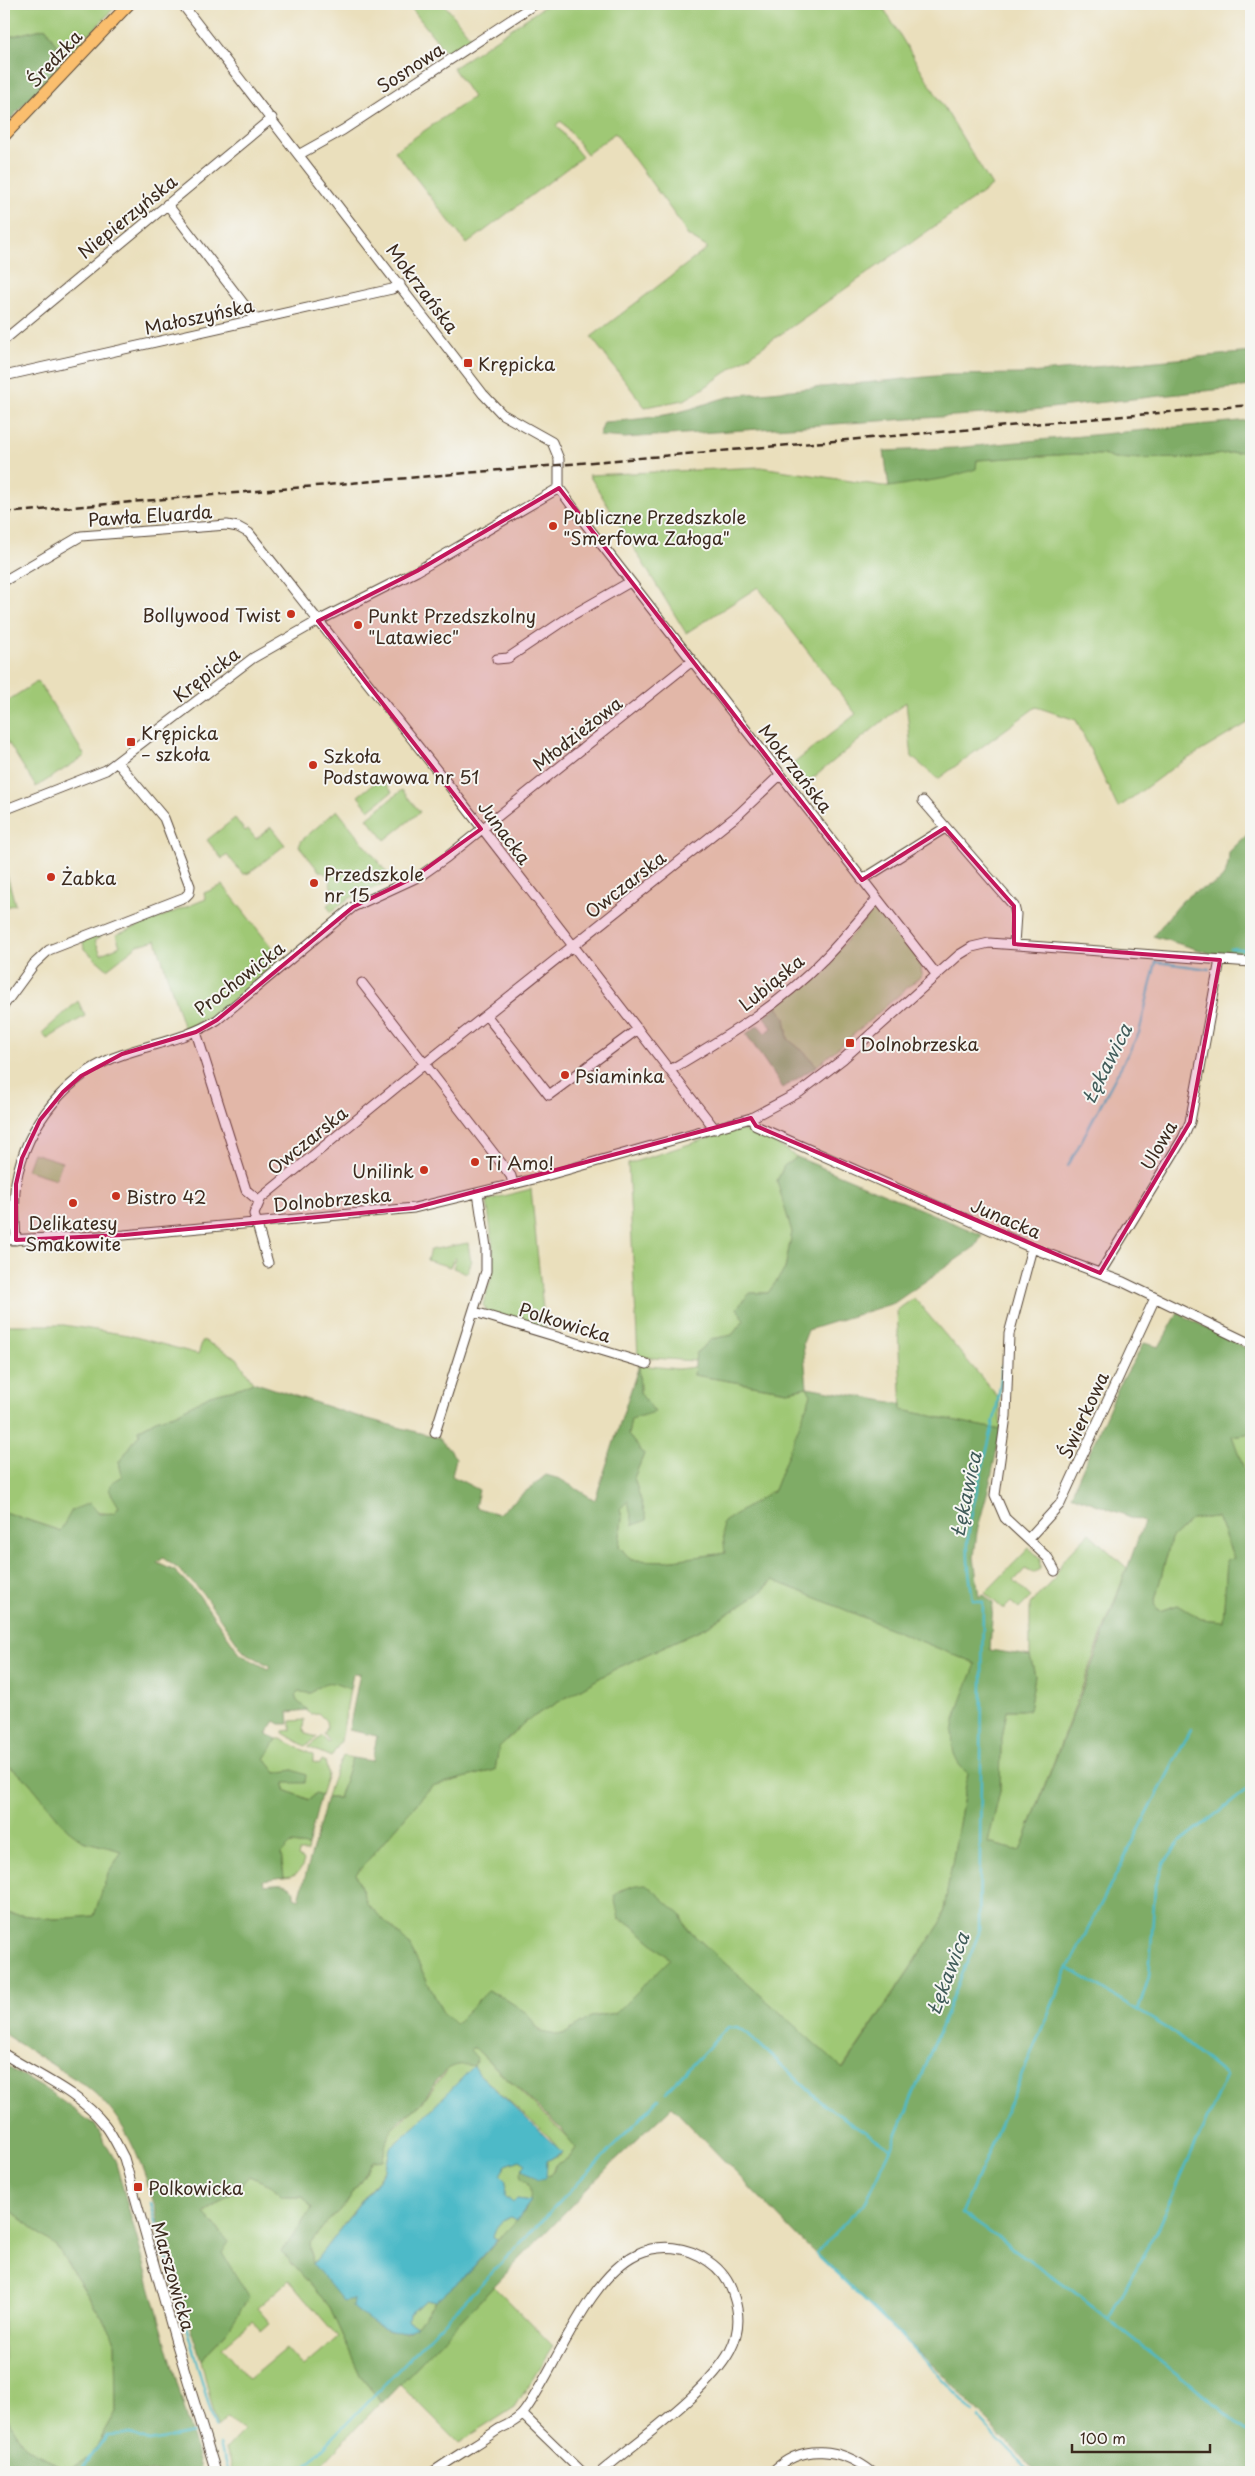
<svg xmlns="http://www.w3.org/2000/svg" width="1255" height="2476" viewBox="0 0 1255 2476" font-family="'Playpen Sans',sans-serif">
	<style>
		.green { fill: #9fc875; stroke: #6d794a; fill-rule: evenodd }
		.forest { fill: #7fac66; stroke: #5d6b42; fill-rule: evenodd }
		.water { fill: #4dbac8; stroke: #447273 }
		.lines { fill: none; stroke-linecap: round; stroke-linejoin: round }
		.stream { stroke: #4dbac8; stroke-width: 2.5 }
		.minor-casing { stroke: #554536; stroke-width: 11 }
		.major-casing { stroke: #554536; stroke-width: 13 }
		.minor { stroke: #fff; stroke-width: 9 }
		.major { stroke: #fabe6e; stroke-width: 11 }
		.rail { stroke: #3b2a1e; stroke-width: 2.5; stroke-dasharray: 8 4; stroke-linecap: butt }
		.marked { fill: #c2185b; fill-opacity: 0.2; stroke: #c2185b; stroke-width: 4; stroke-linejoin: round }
		.poi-dot { fill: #c8321e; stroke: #f6f6f2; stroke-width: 2 }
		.labels { text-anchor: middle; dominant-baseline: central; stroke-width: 4; stroke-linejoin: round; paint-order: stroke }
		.street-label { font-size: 18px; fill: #3b2a1e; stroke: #f6f6f2 }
		.poi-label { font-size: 18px; fill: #3b2a1e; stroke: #f6f6f2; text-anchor: start }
		.water-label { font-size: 19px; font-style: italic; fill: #415c5a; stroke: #f6f6f2 }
	</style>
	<rect width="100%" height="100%" fill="#f6f6f2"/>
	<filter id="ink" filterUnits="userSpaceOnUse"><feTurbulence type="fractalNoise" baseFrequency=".02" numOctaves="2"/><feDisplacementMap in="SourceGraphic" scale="10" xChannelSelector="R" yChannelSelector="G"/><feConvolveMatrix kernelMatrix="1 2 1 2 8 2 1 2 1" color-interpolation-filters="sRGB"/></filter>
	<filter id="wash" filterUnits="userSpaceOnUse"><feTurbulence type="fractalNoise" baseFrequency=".0096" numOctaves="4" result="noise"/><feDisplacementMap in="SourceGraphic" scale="20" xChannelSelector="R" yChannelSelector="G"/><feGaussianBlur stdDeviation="1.12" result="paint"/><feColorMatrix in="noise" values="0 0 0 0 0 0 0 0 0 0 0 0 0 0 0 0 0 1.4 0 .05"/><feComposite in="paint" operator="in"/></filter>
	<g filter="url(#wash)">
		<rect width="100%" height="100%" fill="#eadfbc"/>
		<path class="green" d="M4,4H112L115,7L90,34L80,31L79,34L84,41L65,60L46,28L4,38Z
			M408,4H444L473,40L448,55Z
			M548,4H881L992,186L698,392L684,400L645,407L591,337L708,248L687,235L680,222L615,133L587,154L561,121L556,125L582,157L467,244L395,151L473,97L453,68Z
			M1251,450V721L1174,767L1118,808L1076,720L1036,707L938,779L912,757L906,702L803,786L788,768L856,714L758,587L686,633L589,475L761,467L889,487L975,469L977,460L1073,454L1104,455L1114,459L1193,458Z
			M38,681L85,756L36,787L4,736V703Z
			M381,778L392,792L369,810L358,796Z
			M402,790L420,812L385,840L367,818Z
			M337,810L393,880L348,899L331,912L327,905L338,897C336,895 333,893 332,890C330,883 330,873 319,871L299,846L302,840Z
			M235,818L245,831L248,829L256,839L271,827L285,845L249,873L243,874L227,855L222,859L207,840Z
			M4,864L15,904L4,908Z
			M223,885L280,958C251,984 221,1015 184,1029L156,940L138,945L107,969L84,949L83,941L97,935L101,937L95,940L101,954L120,946L116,935L206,899L204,893Z
			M873,911L882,913L924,964L921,967L922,975L817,1066L804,1052L788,1039L785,1018L776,1006L822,968Z
			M78,1001L85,1016L47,1039L42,1033Z
			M736,1129L762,1135L797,1157L784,1166L777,1181L792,1232L785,1269L768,1293H752L744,1320L732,1335L712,1339L696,1353L695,1361L638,1357L628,1164Z
			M33,1153L62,1162L56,1179L27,1170Z
			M531,1189L545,1329L488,1312L483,1305L493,1272V1249L487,1200Z
			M468,1243L471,1263L467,1273L453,1268L456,1258H454L450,1267L427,1260L430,1250Z
			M914,1298L999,1398L1001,1430L902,1410L897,1310Z
			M4,1325H64L128,1335L198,1354L203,1340L237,1358L253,1382L239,1388L210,1395L177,1413L156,1420L138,1430L140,1433L119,1462L122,1476L112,1482L119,1507L114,1514L72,1510L61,1531L4,1512Z
			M639,1365L678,1369L695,1367L694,1375L787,1391L807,1387L812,1395L774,1490L723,1523L726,1553L665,1561L631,1560L619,1546L622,1518L620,1509L628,1501L647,1520L634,1478L644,1454L628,1435L631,1419L640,1393Z
			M1251,1433V1488L1232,1436Z
			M1217,1517L1234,1558L1227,1562L1223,1621L1201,1619L1178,1605L1159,1611L1154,1604L1171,1539L1192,1519Z
			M1089,1533L1127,1568L1020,1851L988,1843L1000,1791L1001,1744L1007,1710H1029L1035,1676L1030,1656V1604L1055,1578L1061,1562Z
			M1029,1548L1040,1558V1569L1033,1573L1025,1569L1014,1581L1031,1597L1019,1609L1011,1602L1005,1608H1002L985,1593Z
			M774,1580L976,1664L955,1719L968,1773L942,1921L842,2069L688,1930L681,1915L631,1888L620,1890L619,1919L632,1925L670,1959L616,2013L591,2017L564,2061C540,2032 525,2004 488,1991L455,2024L442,2011L408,1943L367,1904L356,1874L432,1786L495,1770L499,1747L526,1721L615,1669L708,1626L760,1593Z
			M328,1681L350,1689L341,1741L331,1757L308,1747L322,1736L328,1743L330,1742L324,1734L327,1728L326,1721L318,1713L310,1714L297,1701L295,1695L299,1692L311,1693L321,1684Z
			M304,1720L303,1729L306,1734L317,1737L305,1746L283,1733V1731L291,1730V1721Z
			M277,1739H281L313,1755V1762L320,1764L322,1760L325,1761L328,1774L321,1795L315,1793L310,1800L285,1790V1783L293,1770L276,1773L265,1759Z
			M343,1756L352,1758L339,1798H327L331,1783Z
			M4,1762L28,1781L67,1828L83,1841L122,1851L107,1876L94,1916L55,1919L4,1913Z
			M291,1844L308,1846L307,1852H299L298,1857L304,1860C301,1872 296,1876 284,1877L281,1853Z
			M472,2048H475L575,2145L576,2148L570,2157L555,2165L552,2173L546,2178L547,2161L562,2153L548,2136L479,2074L474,2066L418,2123L390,2148L386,2169L313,2264L310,2243L327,2222L345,2205L373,2161L383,2160L385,2141L394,2127L422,2103L450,2066L473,2056L470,2050Z
			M520,2160L526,2164L522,2169L532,2194L531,2201L517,2199L513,2203L505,2196L506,2181L500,2175L506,2165Z
			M249,2176L271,2185L282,2197H303L312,2208L282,2252L329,2306L361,2377L381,2402L314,2472H233L226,2449L243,2431L228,2417L217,2427L201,2360L228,2330L233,2273L222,2253L221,2232L204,2214L236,2190ZM289,2280L338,2337L303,2367L286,2348L249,2379L222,2347L252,2321L261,2331L270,2323L257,2308Z
			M4,2205L57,2247L115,2338L116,2412L90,2458L65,2470L25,2447L4,2413Z
			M511,2217L517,2220L508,2232L497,2240L493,2238C495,2226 500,2221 511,2217Z
			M494,2286L553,2346L515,2407L459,2443L400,2384Z
			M426,2300L435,2302L417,2326L408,2321L409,2314Z"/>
		<path class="forest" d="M46,28L65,60L4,126V38Z
			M1251,352V386L1014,412L624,438L599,436L604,422C634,420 662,417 690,409C707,404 722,397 740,395L946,375L1020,374Z
			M1251,420V450L1193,458L1114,459L1104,455L1073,454L977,460L976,469L947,478L889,487L884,451L954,448Z
			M1251,831V952L1213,954L1153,936C1163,925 1172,911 1183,900C1206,879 1228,895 1229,852Z
			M776,1006L785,1018L788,1039L804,1052L817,1066L783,1088L746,1034L758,1025L765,1033L772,1028L764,1017Z
			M797,1157L982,1235L976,1246L894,1303L808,1330L803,1343L807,1387L902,1404V1410L1001,1430L990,1482L977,1532L974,1557L979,1597L983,1594L993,1603L990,1650L1030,1656L1035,1676L1029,1710H1007L1001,1744L1000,1791L988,1843L1020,1851L1098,1649L1144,1522L1071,1495L1118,1388L1144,1343L1159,1347L1178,1313L1251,1351V1433L1232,1436L1251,1488V2472H1036L943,2375L800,2239L672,2107L608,2167L382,2403L361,2377L329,2306L282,2252L312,2208L303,2197H282L271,2185L249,2176L236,2190L204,2213L229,2242L222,2253L249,2297L228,2330L201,2360C189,2325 179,2289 168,2254C151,2195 138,2125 86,2086L4,2034V1913L55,1919L94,1916L107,1876L122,1851L83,1841L67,1829L28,1781L4,1762V1512L60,1531L72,1510L90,1503L99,1514L114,1513L119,1507L109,1490L112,1482L122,1476L119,1462L140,1433L138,1430L156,1420L177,1413L210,1395L239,1388L253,1382L353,1415L439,1438L456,1458L452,1476L479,1490L475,1507L498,1514L546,1475L560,1479L595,1500L639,1365L640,1393L655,1412L631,1419L628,1435L644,1454L634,1478L647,1520L633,1525L628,1501L620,1509L622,1518L619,1546L631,1560L665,1561L725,1553L722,1523L774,1490L811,1395L807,1387L788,1391L694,1375L696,1353L712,1339L732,1335L744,1320L737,1308L750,1293H768L785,1269L792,1232L777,1181L784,1166ZM1217,1517L1234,1558L1227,1561L1223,1621L1201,1619L1178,1605L1159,1611L1154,1604L1171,1539L1192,1519ZM163,1558L177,1568L201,1591L243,1651L270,1666L268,1669L240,1654L198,1594L175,1571L157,1563ZM773,1580L976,1664C965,1693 934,1751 968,1773L942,1921L843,2069L688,1930L681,1915L646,1884C635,1884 622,1889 614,1896L619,1919L632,1925L670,1959L616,2013L591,2017L566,2033L557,2035L540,2032L527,2013L499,1995L488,1991L455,2024L442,2011L408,1943L367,1904L356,1874L432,1786L495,1770L499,1747L526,1721L615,1669L708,1626L760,1593ZM360,1673L349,1730L377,1736L372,1761L352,1758L339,1798H327L299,1899L294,1897V1890C286,1881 276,1884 264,1885L263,1880L284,1877L281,1854L291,1844L308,1846L321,1795L315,1793L309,1800L285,1790V1783H305L306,1775L293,1770L276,1773L265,1759L277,1739L266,1734L275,1721L280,1724H289L288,1712L308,1710L297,1701L295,1695L299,1692L311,1693C328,1678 330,1682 350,1689L353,1674ZM472,2048H475L561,2129L576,2148L570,2157L555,2165C555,2175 545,2178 537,2180L522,2169L520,2173L521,2178C534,2187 532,2200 524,2212L466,2275L435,2302L417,2326L407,2332L390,2331L376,2325L353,2307V2299L350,2298L313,2264L310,2243L327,2222L345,2205L373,2161L383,2160C385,2144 388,2130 401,2119C408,2113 416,2110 422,2102C438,2081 444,2059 474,2066L477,2058L470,2050Z
			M4,2065L48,2091L95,2125L115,2160L202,2472H4V2413L25,2447L65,2470L90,2458L116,2412L115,2338L57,2247L4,2205Z"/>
		<path class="water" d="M474,2066L479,2074L562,2152L547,2161L546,2178L537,2180L522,2169L526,2164L520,2160L506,2165L500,2175L506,2181L505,2196L513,2203L517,2199L531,2201L517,2220L511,2217C500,2221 495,2226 493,2238L497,2240L466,2275L435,2302L426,2300L409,2314L408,2321L417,2326C392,2342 372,2322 352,2307L353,2299L343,2301L313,2264L386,2170L390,2148L418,2123Z"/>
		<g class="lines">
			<path class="stream" d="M1230,948L1251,950
				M1068,1166L1139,1033L1156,962L1209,969
				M1068,1968L1170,2030L1226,2076L1159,2227L1108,2319
				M1138,2010L1149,1977L1155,1888L1163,1864L1180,1842L1251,1787
				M666,2092L728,2027H737L748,2034L827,2107L890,2148
				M151,2204L215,2427
				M1187,2382L1064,2284L962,2213L1068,1968L1191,1729
				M1189,2383L1251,2435
				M974,2413L908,2343L816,2253L866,2201L893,2144L979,1933L983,1602L973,1600C969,1574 965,1549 970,1523C979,1470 999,1420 1002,1365
				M979,2419L1030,2472
				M220,2445L228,2472
				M80,2472L107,2435L129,2434L150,2441L193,2433
				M300,2472L659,2099"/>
		</g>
	</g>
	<g filter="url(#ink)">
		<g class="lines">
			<g class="minor-casing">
				<path id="minor" d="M182,4L483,394L502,414L552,442L559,459V488L581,518L936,974
					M300,154L343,130L535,4
					M167,204L256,320
					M4,340L272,118
					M4,376L392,289L400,284
					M4,581L81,536L227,525L238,527L249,533L458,797L715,1129
					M497,659L508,658L569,617L630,582
					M923,801L1014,906L1016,914L1014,944
					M4,810L106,770L253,658L318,621L417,571L559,488
					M862,880L945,828
					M362,983L502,1164L511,1176L513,1184
					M4,1005L34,964L49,950L185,897L189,893L190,886L164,818L117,762
					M486,1015L549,1095L638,1029
					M196,1032L246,1190L259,1201
					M670,1070C724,1038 779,1006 823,960C842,941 859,920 877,899
					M751,1118L756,1126L1032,1248L1123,1282L1251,1344
					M4,1240L124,1235L414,1208L534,1179L751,1118L800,1092L843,1059L959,955L972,947L989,943L1251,962
					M16,1240C15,1221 13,1201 16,1182C26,1125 68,1072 124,1054C156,1043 188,1038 217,1020L353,907L420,876L447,857L692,661
					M1032,1248L1009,1334L1006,1416L995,1495L1005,1518L1048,1558L1055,1571
					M268,1263L254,1214L261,1198L432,1058L739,814L780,775
					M1100,1273L1183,1138L1190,1122L1220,960
					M475,1312L647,1364
					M435,1433L486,1271V1247L478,1193
					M1029,1538L1060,1504L1155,1298
					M4,2054C37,2075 80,2093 105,2125C113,2135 118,2147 124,2158L176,2342L216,2472
					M523,2415L582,2472
					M433,2472C454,2457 477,2444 499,2429C507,2425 519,2420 524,2412C555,2370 588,2277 637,2254C660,2243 687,2246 708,2261C720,2269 730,2282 734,2297C740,2315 739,2334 730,2351C708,2392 637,2441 601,2472
					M772,2472C803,2442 841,2448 872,2472"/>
			</g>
			<g class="major-casing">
				<path id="major" d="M4,136L129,4"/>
			</g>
			<use href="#minor" class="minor"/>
			<use href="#major" class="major"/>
			<path class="rail" d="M4,513L1251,405"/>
		</g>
	</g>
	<path class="marked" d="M559,488L862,880L945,828L1014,906V944L1220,960L1190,1122L1100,1273L756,1126L751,1118L414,1208L124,1235L16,1240V1184L22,1158L40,1120L63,1092L81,1076L122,1054L196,1032L217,1020L353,907L413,878L481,829L318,621L417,571Z"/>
	<g class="poi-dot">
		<rect x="463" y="358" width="10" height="10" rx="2.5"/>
		<circle cx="553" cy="526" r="5"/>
		<circle cx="291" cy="614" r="5"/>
		<circle cx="358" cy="625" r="5"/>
		<rect x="126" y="737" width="10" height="10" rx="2.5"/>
		<circle cx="313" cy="765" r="5"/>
		<circle cx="51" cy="877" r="5"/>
		<circle cx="314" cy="883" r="5"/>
		<rect x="845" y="1038" width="10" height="10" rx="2.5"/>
		<circle cx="565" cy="1075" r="5"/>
		<circle cx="475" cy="1162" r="5"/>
		<circle cx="424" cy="1170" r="5"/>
		<circle cx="116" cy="1196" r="5"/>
		<circle cx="73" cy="1203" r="5"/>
		<rect x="133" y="2182" width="10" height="10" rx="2.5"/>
	</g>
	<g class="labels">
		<g class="street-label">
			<text transform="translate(54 58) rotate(-47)">Średzka</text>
			<text transform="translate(410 67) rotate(-33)">Sosnowa</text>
			<text transform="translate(127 216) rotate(-39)">Niepierzyńska</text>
			<text transform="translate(423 288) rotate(53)">Mokrzańska</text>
			<text transform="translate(199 316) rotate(-12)">Małoszyńska</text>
			<text transform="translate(150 515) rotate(-4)">Pawła Eluarda</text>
			<text transform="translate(206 674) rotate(-37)">Krępicka</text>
			<text transform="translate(577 733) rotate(-38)">Młodzieżowa</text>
			<text transform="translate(796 768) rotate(52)">Mokrzańska</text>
			<text transform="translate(505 832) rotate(53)">Junacka</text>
			<text transform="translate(625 884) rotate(-38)">Owczarska</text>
			<text transform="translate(239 978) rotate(-38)">Prochowicka</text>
			<text transform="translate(771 982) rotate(-39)">Lubiąska</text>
			<text transform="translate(307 1140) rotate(-39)">Owczarska</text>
			<text transform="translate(1158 1145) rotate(-60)">Ulowa</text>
			<text transform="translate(332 1199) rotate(-5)">Dolnobrzeska</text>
			<text transform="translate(1006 1218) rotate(23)">Junacka</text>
			<text transform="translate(565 1322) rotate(17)">Polkowicka</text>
			<text transform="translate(1083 1415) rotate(-65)">Świerkowa</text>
			<text transform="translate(174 2276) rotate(74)">Marszowicka</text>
		</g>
		<g class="poi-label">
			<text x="478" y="363">Krępicka</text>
			<text x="563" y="516">Publiczne Przedszkole<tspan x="563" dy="21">"Smerfowa Załoga"</tspan></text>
			<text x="281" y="614" text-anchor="end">Bollywood Twist</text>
			<text x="368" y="615">Punkt Przedszkolny<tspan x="368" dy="21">"Latawiec"</tspan></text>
			<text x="141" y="732">Krępicka<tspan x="141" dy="21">– szkoła</tspan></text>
			<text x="323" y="755">Szkoła<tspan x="323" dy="21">Podstawowa nr 51</tspan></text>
			<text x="324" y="873">Przedszkole<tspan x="324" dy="21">nr 15</tspan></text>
			<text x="61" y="877">Żabka</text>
			<text x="860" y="1043">Dolnobrzeska</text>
			<text x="575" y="1075">Psiaminka</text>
			<text x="485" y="1162">Ti Amo!</text>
			<text x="414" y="1170" text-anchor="end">Unilink</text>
			<text x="126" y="1196">Bistro 42</text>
			<text x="73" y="1222" text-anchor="middle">Delikatesy<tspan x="73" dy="21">Smakowite</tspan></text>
			<text x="148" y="2187">Polkowicka</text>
		</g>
		<g class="water-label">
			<text transform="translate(1106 1063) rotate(-63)">Łękawica</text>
			<text transform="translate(965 1494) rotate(-78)">Łękawica</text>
			<text transform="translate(947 1973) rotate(-69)">Łękawica</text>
		</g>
	</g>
	<rect width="1255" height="2476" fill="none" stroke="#f6f6f2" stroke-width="20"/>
	<path d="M1072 2444v8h138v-8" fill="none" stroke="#3b2a1e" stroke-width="2.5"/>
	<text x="1080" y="2444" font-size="15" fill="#3b2a1e" stroke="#f6f6f2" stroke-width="4" paint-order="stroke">100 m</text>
</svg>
